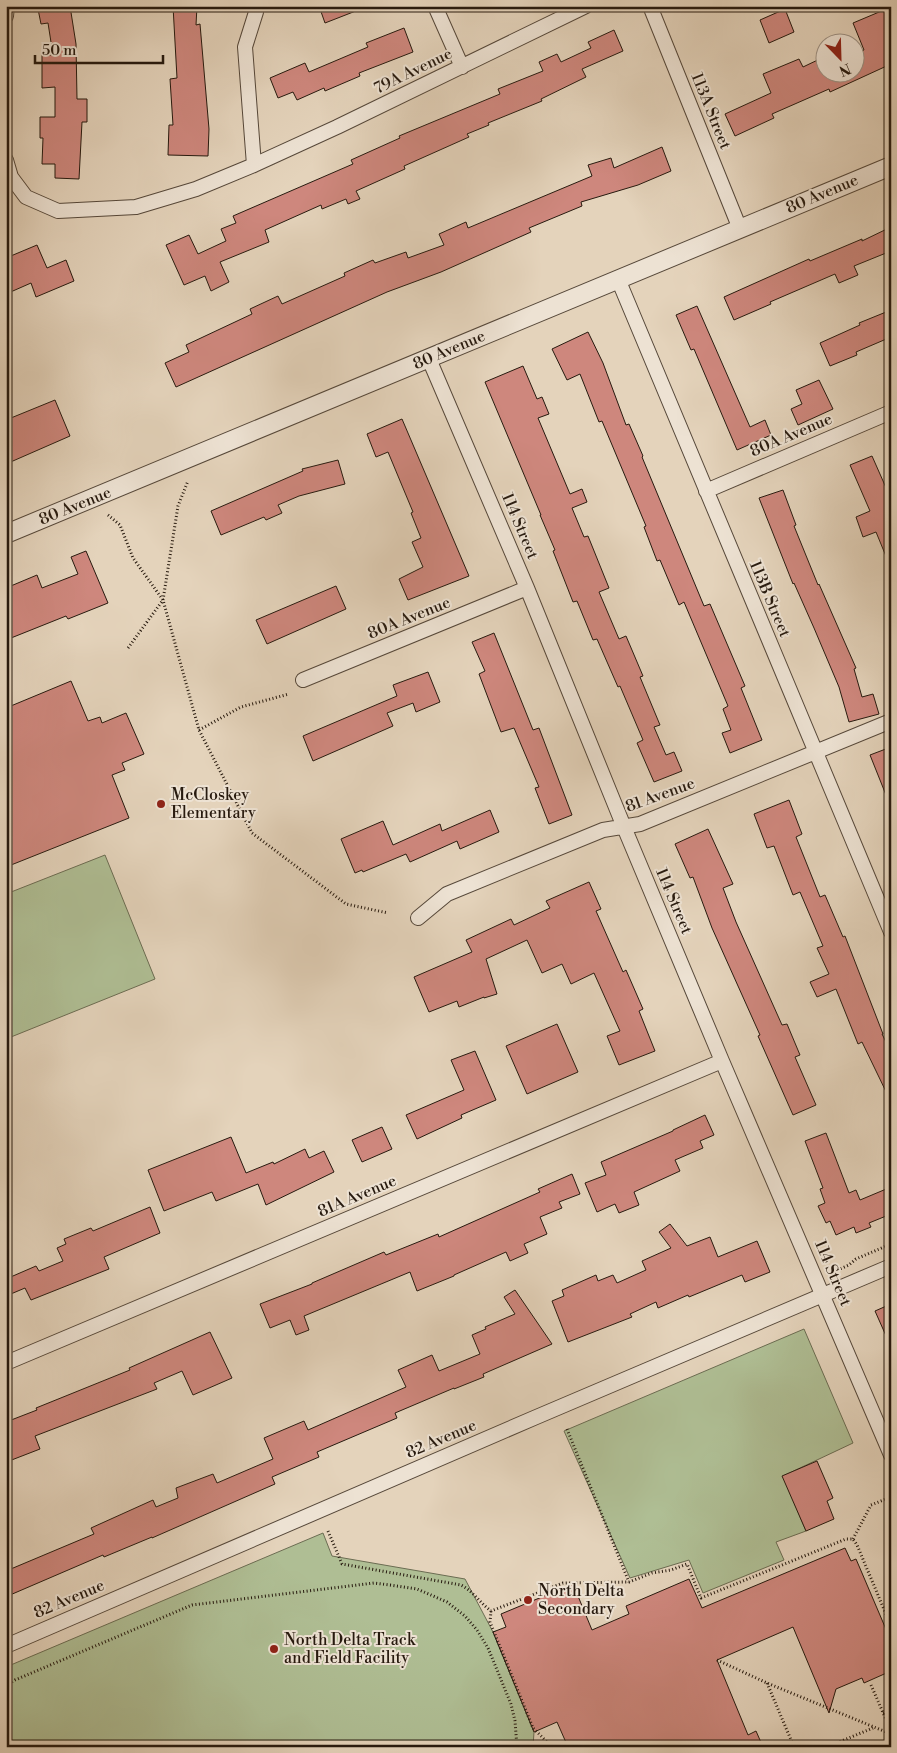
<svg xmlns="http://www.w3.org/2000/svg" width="897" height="1753" viewBox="0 0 897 1753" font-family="'Libre Bodoni',serif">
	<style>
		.green { fill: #afbe94; stroke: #6b6c52 }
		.building { fill: #ce877d; stroke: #271a0f }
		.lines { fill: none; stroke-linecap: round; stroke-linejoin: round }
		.minor-casing { stroke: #56483a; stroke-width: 16 }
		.tertiary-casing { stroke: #56483a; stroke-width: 20 }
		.path { stroke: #271a0f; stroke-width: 3; stroke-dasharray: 1 2.5; stroke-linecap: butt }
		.minor { stroke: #ede2d3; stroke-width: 14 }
		.tertiary { stroke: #ede2d3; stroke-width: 18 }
		.poi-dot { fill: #8f2418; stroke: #ede2d3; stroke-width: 2 }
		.labels { text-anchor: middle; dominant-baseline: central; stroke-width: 4; stroke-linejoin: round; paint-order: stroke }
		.street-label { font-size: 16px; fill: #271a0f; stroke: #ede2d3 }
		.poi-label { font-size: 16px; fill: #271a0f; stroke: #ede2d3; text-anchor: start }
	</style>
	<rect width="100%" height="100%" fill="#e4d3bb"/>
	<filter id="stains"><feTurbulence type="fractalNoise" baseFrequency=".004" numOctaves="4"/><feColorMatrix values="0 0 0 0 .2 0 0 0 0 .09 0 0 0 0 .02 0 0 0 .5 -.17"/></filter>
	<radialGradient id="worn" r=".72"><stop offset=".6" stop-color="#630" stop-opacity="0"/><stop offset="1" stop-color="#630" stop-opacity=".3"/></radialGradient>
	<path class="green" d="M105,855L155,979L6,1039V894Z
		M804,1329L853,1443L783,1476L806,1531L776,1542L784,1560L703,1593L689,1560L630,1578L564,1431Z
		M323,1533L332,1556L465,1579L493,1632L534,1732L533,1747H6V1667Z"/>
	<path class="building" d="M59,6H70L76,44L77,99H87V122H82L79,179L55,178V164H42L43,138H40V117H55V87L42,88V55H53L48,23L41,24L38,9Z
		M173,6H197L196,25L200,24L209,129L208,156L168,155L169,125H173L170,79L177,78Z
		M319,6H366V7L325,23Z
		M891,7V64L830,92L829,89L772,114L774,118L735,136L725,114L771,93L763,74L799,59L803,67L824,57V72H854V54L864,50L853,23Z
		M785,9L794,32L769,43L760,20Z
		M404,28L413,52L359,73L360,76L325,91L324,88L297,100L293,92L278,98L270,78L305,63L309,72L368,47L366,43Z
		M614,30L623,51L582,69L586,77L541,99L542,101L488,123L489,125L467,134L469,137L404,166L405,169L356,191L360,199L348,204L346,199L322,209L321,205L265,230L269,242L220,262L229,282L211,291L205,276L184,285L166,245L189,235L198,254L226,241L221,229L236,223L233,216L353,164L351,160L400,138L399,136L500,94L498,89L543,71L539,62L557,54L561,62L591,48L588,42Z
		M662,147L671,171L638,185L581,202L582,206L529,228L531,232L441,272L387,292L176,387L165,363L189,352L186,345L252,314L250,309L278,296L282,304L345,276L344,273L373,260L375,263L406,252L408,258L444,245L439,234L466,222L468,228L592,176L588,165L611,158L614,168Z
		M891,227V251L854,266L858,275L839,283L835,274L770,302L771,304L734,320L724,297L809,259L810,261L862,239V241Z
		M37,245L47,268L66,260L74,281L36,297L31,283L6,294V258Z
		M697,306L750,427L765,420L771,435L737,450L694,349L691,350L676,315Z
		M891,310V337L856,352L857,355L830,366L820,343L860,325L859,323Z
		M588,332L603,363L626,425L629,424L643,456L642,457L704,606L710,604L745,686L741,688L762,740L730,753L722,733L731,730L723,709L728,706L684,602L679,605L660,560L657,561L644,527L646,526L602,421L599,422L580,374L567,380L552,349Z
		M523,366L537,399L542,397L549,414L538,418L570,494L582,489L587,502L572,508L584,537L588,536L609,588L599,592L619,639L626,636L643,676L640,677L660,725L654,727L666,755L674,752L682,771L654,782L637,743L643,740L620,686L618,687L597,639L593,640L577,601L573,602L553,551L555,550L540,515H541L485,382Z
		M819,380L833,409L798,425L791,409L802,404L796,390Z
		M55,400L70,436L6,464V420Z
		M402,419L469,576L408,600L399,579L423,567L412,542L421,538L411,513L413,512L388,452L376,457L367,434Z
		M872,456L891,499L890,566L876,532L863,537L856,517L870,511L850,465Z
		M338,460L345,484L299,496L278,505L282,513L266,520L264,517L221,535L211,511L303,471L302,469Z
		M783,490L796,525L794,526L818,585L819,584L856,668L854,669L862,697L873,694L879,714L849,722L839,687L814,628L794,583L793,584L759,498Z
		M86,551L108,603L68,619L66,616L6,640V588L37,575L42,588L78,574L71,557Z
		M336,586L346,609L267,644L256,620Z
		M494,633L533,730L539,728L572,815L549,824L535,788L539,787L514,728L501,732L479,674L485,671L472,642Z
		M428,672L440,702L416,712L413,703L387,713L393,726L313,761L303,736L397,696L393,685Z
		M71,681L88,721L100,717L102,723L126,713L144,754L122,763L125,770L112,775L129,818L6,867V708Z
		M891,747V805H890L870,755Z
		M789,800L802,834L796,837L820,897L825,895L843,937L845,936L883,1034H882L891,1052V1102L862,1042L858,1044L836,989L817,997L810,982L829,974L817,948L823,946L800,892L793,895L774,846L767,848L754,814Z
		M490,810L499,832L460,849L457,841L410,862L406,854L363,872L362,870L355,873L341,839L383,821L393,845L440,824L442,831Z
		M708,829L733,884L723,888L736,922L782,1025L787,1024L800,1055L795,1057L816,1105L793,1115L758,1036L760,1035L712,928L693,877L690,878L675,844Z
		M589,882L601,909L596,911L623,972L626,970L643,1009L639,1011L655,1051L619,1065L607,1036L620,1031L594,973L571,984L562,964L542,973L527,940L486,959L497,994L484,998V997L459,1007L457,1001L429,1012L414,977L472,952L466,940L511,919L514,925L550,908L546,901Z
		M557,1024L578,1072L527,1094L506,1046Z
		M475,1051L496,1100L461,1115L462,1118L417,1139L406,1115L464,1090L451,1060Z
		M705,1115L714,1135L700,1141L703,1148L675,1160L680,1171L634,1192L639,1205L619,1213L615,1204L597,1212L585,1183L606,1175L601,1162L673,1131V1130Z
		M382,1127L392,1149L362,1162L352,1140Z
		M826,1133L849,1193L856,1190L860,1200L891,1187V1214L869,1223L871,1227L856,1233L854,1227L836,1235L830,1221L826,1223L818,1206L825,1203L820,1189L823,1188L805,1141Z
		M231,1137L246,1173L273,1162L274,1164L305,1149L309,1158L324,1151L334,1172L266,1205L258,1184L216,1201L212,1192L164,1211L148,1170Z
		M572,1174L580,1194L559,1202L562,1208L540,1217L547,1234L524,1244L528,1253L510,1261L506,1252L454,1275V1276L417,1291L410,1272L304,1316L309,1330L296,1335L290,1320L270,1328L260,1304L312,1284V1283L384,1252L386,1255L438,1234L439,1237L540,1192L538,1189Z
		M150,1207L160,1233L104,1257L109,1269L31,1300L25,1288L6,1296V1279L36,1266L39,1271L63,1261L57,1248L66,1244L64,1239L91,1228L93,1231Z
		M670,1224L687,1246L710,1237L718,1257L757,1241L770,1272L745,1282L742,1275L689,1297L688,1295L658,1308L656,1302L630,1314L632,1317L568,1342L552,1301L564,1296L562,1290L596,1275L598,1281L613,1275L617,1283L646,1270L642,1261L671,1248L659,1232Z
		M515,1290L552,1344L483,1374L484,1377L454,1389V1388L395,1413L397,1418L317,1452L319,1457L272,1477L275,1484L152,1538V1537L104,1557L103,1555L10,1595L6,1585V1571L94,1534L91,1528L153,1500L156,1507L178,1498L176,1488L213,1474L217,1483L273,1459L264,1438L304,1421L308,1430L406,1387L398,1370L432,1355L439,1371L480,1354L472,1335L486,1329L485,1327L515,1314L504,1297Z
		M891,1304V1347L875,1311Z
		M210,1332L232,1378L193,1395L182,1371L154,1383L157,1389L35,1436L40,1449L9,1461L6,1453V1422L37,1410L36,1408L130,1370L129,1368Z
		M817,1461L833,1498L827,1501L834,1519L806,1531L782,1476Z
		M845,1548L851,1561L856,1559L891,1641V1671L864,1683L862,1678L836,1689L829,1713L793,1627L717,1660L748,1735L756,1731L763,1747H568L557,1722L534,1732L493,1632L506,1627L501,1614L573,1584L592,1630L629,1614L626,1606L689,1579L702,1608Z"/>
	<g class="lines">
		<g class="minor-casing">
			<path id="minor" d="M435,6L462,67
				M650,6L740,229
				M6,16L7,6
				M6,160L11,177L26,197L58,211L136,207L196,189L254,165L337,127L586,6
				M254,165L245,47L256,12
				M618,279L891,932
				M429,359L527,588L624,827L722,1061L891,1455
				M706,491L891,412
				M303,680L527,588
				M418,918L447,894L603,830L640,824L891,721
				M6,1363L722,1061
				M6,1646L534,1418L891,1266"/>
		</g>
		<g class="tertiary-casing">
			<path id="tertiary" d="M6,534L891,166"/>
		</g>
		<path class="path" d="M108,515L120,525L133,558L163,600L199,730L252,833L346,904L388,913
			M128,648L163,600L178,506L188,481
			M199,730L241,707L289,694
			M831,1273L849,1265L856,1259L891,1244
			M567,1429L629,1582
			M328,1531L342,1564L461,1585C473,1591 480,1603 491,1611L563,1583L629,1582L652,1573L671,1570L687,1564L701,1598L846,1539H853L857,1545L891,1626
			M853,1539L871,1505L891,1497
			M491,1611L490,1622L533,1728L552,1747
			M717,1660L767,1683L891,1734
			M767,1683L794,1747
			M871,1685L891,1731
			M6,1686L15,1680L192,1605L374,1583L390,1585L417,1589L447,1602L465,1616L477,1630L488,1648L511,1704L515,1721L517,1747
			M883,1713L891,1710
			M6,1745L8,1747
			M827,1747L873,1728"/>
		<use href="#minor" class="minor"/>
		<use href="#tertiary" class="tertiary"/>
	</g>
	<g class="poi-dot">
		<circle cx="161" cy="804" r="5"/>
		<circle cx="528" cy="1600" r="5"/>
		<circle cx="274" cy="1649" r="5"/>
	</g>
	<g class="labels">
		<g class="street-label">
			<text transform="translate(413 71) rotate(-26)">79A Avenue</text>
			<text transform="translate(711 111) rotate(68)">113A Street</text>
			<text transform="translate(822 194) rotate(-23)">80 Avenue</text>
			<text transform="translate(449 350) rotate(-23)">80 Avenue</text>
			<text transform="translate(791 435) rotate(-23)">80A Avenue</text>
			<text transform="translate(75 506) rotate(-22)">80 Avenue</text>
			<text transform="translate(520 526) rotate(67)">114 Street</text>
			<text transform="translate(770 599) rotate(67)">113B Street</text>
			<text transform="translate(409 618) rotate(-22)">80A Avenue</text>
			<text transform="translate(660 795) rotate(-20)">81 Avenue</text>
			<text transform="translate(674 901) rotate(67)">114 Street</text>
			<text transform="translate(357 1196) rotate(-23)">81A Avenue</text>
			<text transform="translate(833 1273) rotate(67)">114 Street</text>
			<text transform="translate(441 1439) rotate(-23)">82 Avenue</text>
			<text transform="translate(69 1599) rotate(-23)">82 Avenue</text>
		</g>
		<g class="poi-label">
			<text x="171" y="795">McCloskey<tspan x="171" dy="18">Elementary</tspan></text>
			<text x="538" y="1591">North Delta<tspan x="538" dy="18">Secondary</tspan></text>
			<text x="284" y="1640">North Delta Track<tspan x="284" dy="18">and Field Facility</tspan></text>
		</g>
	</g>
	<rect width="897" height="1753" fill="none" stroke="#e4d3bb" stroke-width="25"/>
	<rect x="8" y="8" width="882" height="1738" fill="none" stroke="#271a0f" stroke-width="2.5"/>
	<rect x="12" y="12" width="872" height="1728" fill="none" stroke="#271a0f"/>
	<g transform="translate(840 58) rotate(157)"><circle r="24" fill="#ede2d3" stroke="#9e9285"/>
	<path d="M0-4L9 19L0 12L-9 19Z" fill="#8f2418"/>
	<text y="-8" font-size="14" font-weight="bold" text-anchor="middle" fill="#271a0f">N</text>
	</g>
	<path d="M35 55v8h128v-8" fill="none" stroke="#271a0f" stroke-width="2.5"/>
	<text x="42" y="55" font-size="15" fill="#271a0f" stroke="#ede2d3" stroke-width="4" paint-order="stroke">50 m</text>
	<rect width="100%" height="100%" filter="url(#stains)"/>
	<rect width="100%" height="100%" fill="url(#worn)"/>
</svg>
